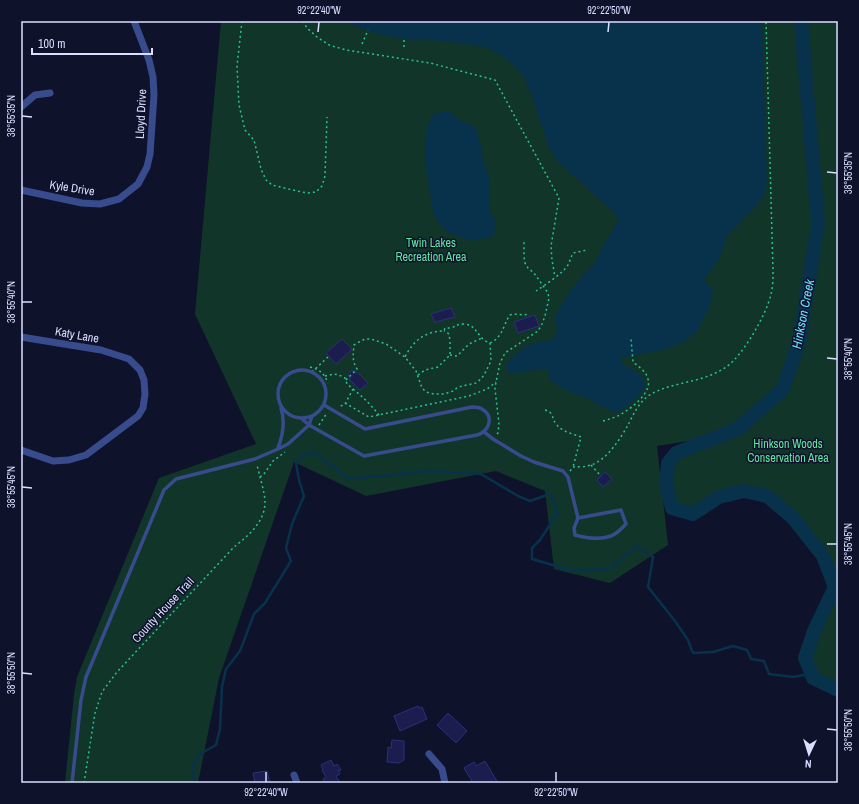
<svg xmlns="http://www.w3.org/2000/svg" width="859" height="804" viewBox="0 0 859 804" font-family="'Archivo Narrow',sans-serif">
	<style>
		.green { fill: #12352a; fill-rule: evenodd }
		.water { fill: #08324b }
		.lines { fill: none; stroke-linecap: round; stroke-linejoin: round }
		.stream { stroke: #08324b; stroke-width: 2.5 }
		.river { stroke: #08324b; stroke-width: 14 }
		.building { fill: #1a1d4d; stroke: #2b307a }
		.path { stroke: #29c390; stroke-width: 1.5; stroke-dasharray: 2 3; stroke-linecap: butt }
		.lane { stroke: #384b8c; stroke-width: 3.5 }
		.street { stroke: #384b8c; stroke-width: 7 }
		.ticks { fill: none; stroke: #d9dfff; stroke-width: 1.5 }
		.labels { text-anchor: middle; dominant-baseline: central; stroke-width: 3; stroke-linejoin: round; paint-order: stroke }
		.street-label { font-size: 12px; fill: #d9dfff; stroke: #0f122b }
		.park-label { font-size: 12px; fill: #5de7a0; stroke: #0f122b }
		.water-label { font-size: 13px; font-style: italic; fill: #67e1ff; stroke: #0f122b }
		.neatline { fill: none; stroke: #d9dfff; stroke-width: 1.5 }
		.ticks-label { font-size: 10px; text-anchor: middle; fill: #d9dfff }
	</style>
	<rect width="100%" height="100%" fill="#0f122b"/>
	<path class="green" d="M221,21H796L801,46L803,73L805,67L801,21H838V690L813,678L805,658L814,631L835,587L823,556L793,518L767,496L744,491L719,497L693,514L672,508L666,485L668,463L676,453L738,429L753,416L713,437L657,446L668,545L610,583L554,569L545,491L496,471L366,496L294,462L219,678L198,783H65L74,694L77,677L159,478L256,444L195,314ZM807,115L810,119L818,223L814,251L811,164ZM787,377L783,389L767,403V402Z"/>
	<path class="water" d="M347,21H762L767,183L763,197L752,210L742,220L727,236L720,257L704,280L713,290L709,308L698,330L682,343L662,350L620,358L623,364L635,371L643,378L645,386L641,394L628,406L618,412L611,411L587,398L571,393L559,386L550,380L548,370L540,369L510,374L508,372L506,364C515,355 525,344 538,342C544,341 549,341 554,339L558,327L554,320L558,311L570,292L582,276L595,263L603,246L617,223L618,216L556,160L548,145L533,99L523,75L512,64L501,55L485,47L442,41L397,38L375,33L353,25Z
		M447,111L453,114L462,121L475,127L480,140L483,160L490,180L489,195L490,214L494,217L496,226L493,235L488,238L470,240L448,233L435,218L430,194L425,160L426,132L433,114Z"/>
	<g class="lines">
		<path class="stream" d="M195,783L192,769L200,754L216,745L220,729L222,687L226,669L240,651L254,614L265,603L291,561L286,548L292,524L304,496L299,480L296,463L303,455L313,452L349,479L429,471L481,474L518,496L530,501L550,494L558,512L540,540L532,548V559L570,570L610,569L636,546L653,557L648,587L675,621L688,640L692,651L694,653L713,652L733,646L747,650L751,659L764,661L769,674L793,677L804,675L813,678"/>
		<path class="river" d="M801,21L818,223L800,339L783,389L738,429L676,453L668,463L666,485L672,508L693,514L719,497L744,491L767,496L793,518L823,556L835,587L814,631L805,658L813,678L838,690"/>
	</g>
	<path class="building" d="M451,308L455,317L435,322L431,314Z
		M535,315L539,326L518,333L514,322Z
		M342,339L352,349L336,364L326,353Z
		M352,370L355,373L357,372L368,383L360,390L349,379L351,378L348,375Z
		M605,472L612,479L603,487L597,480Z
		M418,706L419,708L422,707L427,719L400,731L394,716Z
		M448,713L467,731L456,743L437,725Z
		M392,740L404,741V760L399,763L387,762L388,747L391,748Z
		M331,760L334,766L337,764L341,770L338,771L340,774L336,776L340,783H325L323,779L326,777L322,770H323L321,765Z
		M485,761L498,783H473L464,768L474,762L476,766Z
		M267,771L270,783H255L253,773Z"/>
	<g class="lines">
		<path class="path" d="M242,21L237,66L239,105L245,130L254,140L261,169L266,180L272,185L297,191L307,193L316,192L322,186L325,176L327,117
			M303,21L307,28L317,37L329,45L346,50L430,63L495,80L559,198L551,246L552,260L555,277
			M362,44L368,30
			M404,47V39
			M536,291C545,285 563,273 568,265C570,261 571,257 573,253L587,250
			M490,343C503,337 503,325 510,315C516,313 522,316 529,314
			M450,355L457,356L469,344L482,338
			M310,367C320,370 324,373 328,383
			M312,372L329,356
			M418,375L425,370L438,367L450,355V341L449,334L444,331
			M325,376L334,374L339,375L345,378L347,384L353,389L345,404L339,407
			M346,380L357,369C352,361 353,354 354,345L359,342L365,339H371L386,344L405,357L416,371L422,388L426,392L434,394H444L453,391L458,387L476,383L481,379L484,375L491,361L490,343C488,342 484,341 482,338C476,332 474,324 463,324C458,324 456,326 451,328C449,328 447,328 445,328L444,331C425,331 413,341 405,357
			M353,389C363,397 371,405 379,415
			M345,403L369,417L469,396L487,389L496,382
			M545,410C555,413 551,419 557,425C562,432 574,434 581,437L573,467
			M603,421C610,419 617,417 623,413C633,407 652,392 648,379C646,371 639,367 633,362L631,339
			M319,425L327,413
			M497,434L498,433L499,424L495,389L496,382L500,363L505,353L538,331L542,324L545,316L549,298L548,293L539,280L534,273L528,268L525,263L524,257V240
			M591,465L601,476
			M570,471L573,467C578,467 585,467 591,465C607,460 621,438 629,423C634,413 639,403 648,396C666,384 692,383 711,375C720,371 728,367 734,360C747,347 767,313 771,294C773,287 773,278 773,270L766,21
			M260,477L264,474L273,461L285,452
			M84,783L95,713L102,692L117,672L234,547C248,536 265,522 265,502C265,493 259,474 257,465"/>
		<path class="lane" d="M278 394a24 24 0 1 1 48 0a24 24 0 1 1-48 0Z
			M301,418L309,425L364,456L477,435C490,431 494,416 482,409C479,407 476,407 472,407L365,429L324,405
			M484,432L493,439L521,456L534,462L563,471L568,477L578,518L621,510L626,524C622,528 617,534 611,536C600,540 586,538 575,535L574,528L578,518
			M278,448C283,435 285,421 281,408
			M72,783L81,700L86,677L164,490L176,479L255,459L278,449L288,444L309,425L312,416"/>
		<path class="street" d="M21,107L35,95L50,93
			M21,190L82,203L100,204L119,199L138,184L147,167L150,154L154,95L153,77L149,60L134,21
			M21,337L101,350L129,359L140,370L144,380L145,394L143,408L138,416L86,455L69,460L53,461L21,450
			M429,754L442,769L445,783
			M294,775L297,783"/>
	</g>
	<path class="ticks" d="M318,32L319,22M608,32L609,22M22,116L32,117M827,172L837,173M22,302H32M827,358L837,359M22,487L32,488M827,544H837M22,673L32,674M827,729L837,730M266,782V772M556,782V772"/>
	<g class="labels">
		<g class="street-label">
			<text transform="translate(141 114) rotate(-87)">Lloyd Drive</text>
			<text transform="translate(72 188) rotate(9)">Kyle Drive</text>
			<text transform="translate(77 335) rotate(10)">Katy Lane</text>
			<text transform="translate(163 610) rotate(-47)">County House Trail</text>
		</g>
		<g class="park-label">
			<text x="431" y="243">Twin Lakes<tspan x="431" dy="14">Recreation Area</tspan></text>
			<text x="788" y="444">Hinkson Woods<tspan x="788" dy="14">Conservation Area</tspan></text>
		</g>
		<g class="water-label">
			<text transform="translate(803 314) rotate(-79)">Hinkson Creek</text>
		</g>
	</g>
	<rect width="859" height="804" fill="none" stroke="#0f122b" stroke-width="44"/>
	<g transform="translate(809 754) rotate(184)" stroke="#0f122b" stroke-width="3" paint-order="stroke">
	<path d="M0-3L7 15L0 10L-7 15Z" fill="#d9dfff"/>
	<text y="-6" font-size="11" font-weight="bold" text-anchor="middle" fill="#d9dfff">N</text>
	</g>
	<path d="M32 48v6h120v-6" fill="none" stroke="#d9dfff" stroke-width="2"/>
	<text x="38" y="48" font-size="12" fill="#d9dfff" stroke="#0f122b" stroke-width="3" paint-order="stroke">100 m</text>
	<rect x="22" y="22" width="815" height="760" class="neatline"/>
	<g class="ticks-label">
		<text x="319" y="14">92°22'40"W</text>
		<text x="609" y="14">92°22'50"W</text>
		<text transform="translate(11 116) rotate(-90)" y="4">38°55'35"N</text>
		<text transform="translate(848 173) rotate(-90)" y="4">38°55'35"N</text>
		<text transform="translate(11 302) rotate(-90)" y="4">38°55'40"N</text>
		<text transform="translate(848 359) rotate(-90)" y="4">38°55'40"N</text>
		<text transform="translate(11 487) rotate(-90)" y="4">38°55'45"N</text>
		<text transform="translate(848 544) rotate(-90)" y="4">38°55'45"N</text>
		<text transform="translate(11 673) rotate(-90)" y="4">38°55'50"N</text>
		<text transform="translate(848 730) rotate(-90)" y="4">38°55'50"N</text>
		<text x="266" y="796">92°22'40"W</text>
		<text x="556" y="796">92°22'50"W</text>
	</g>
</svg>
